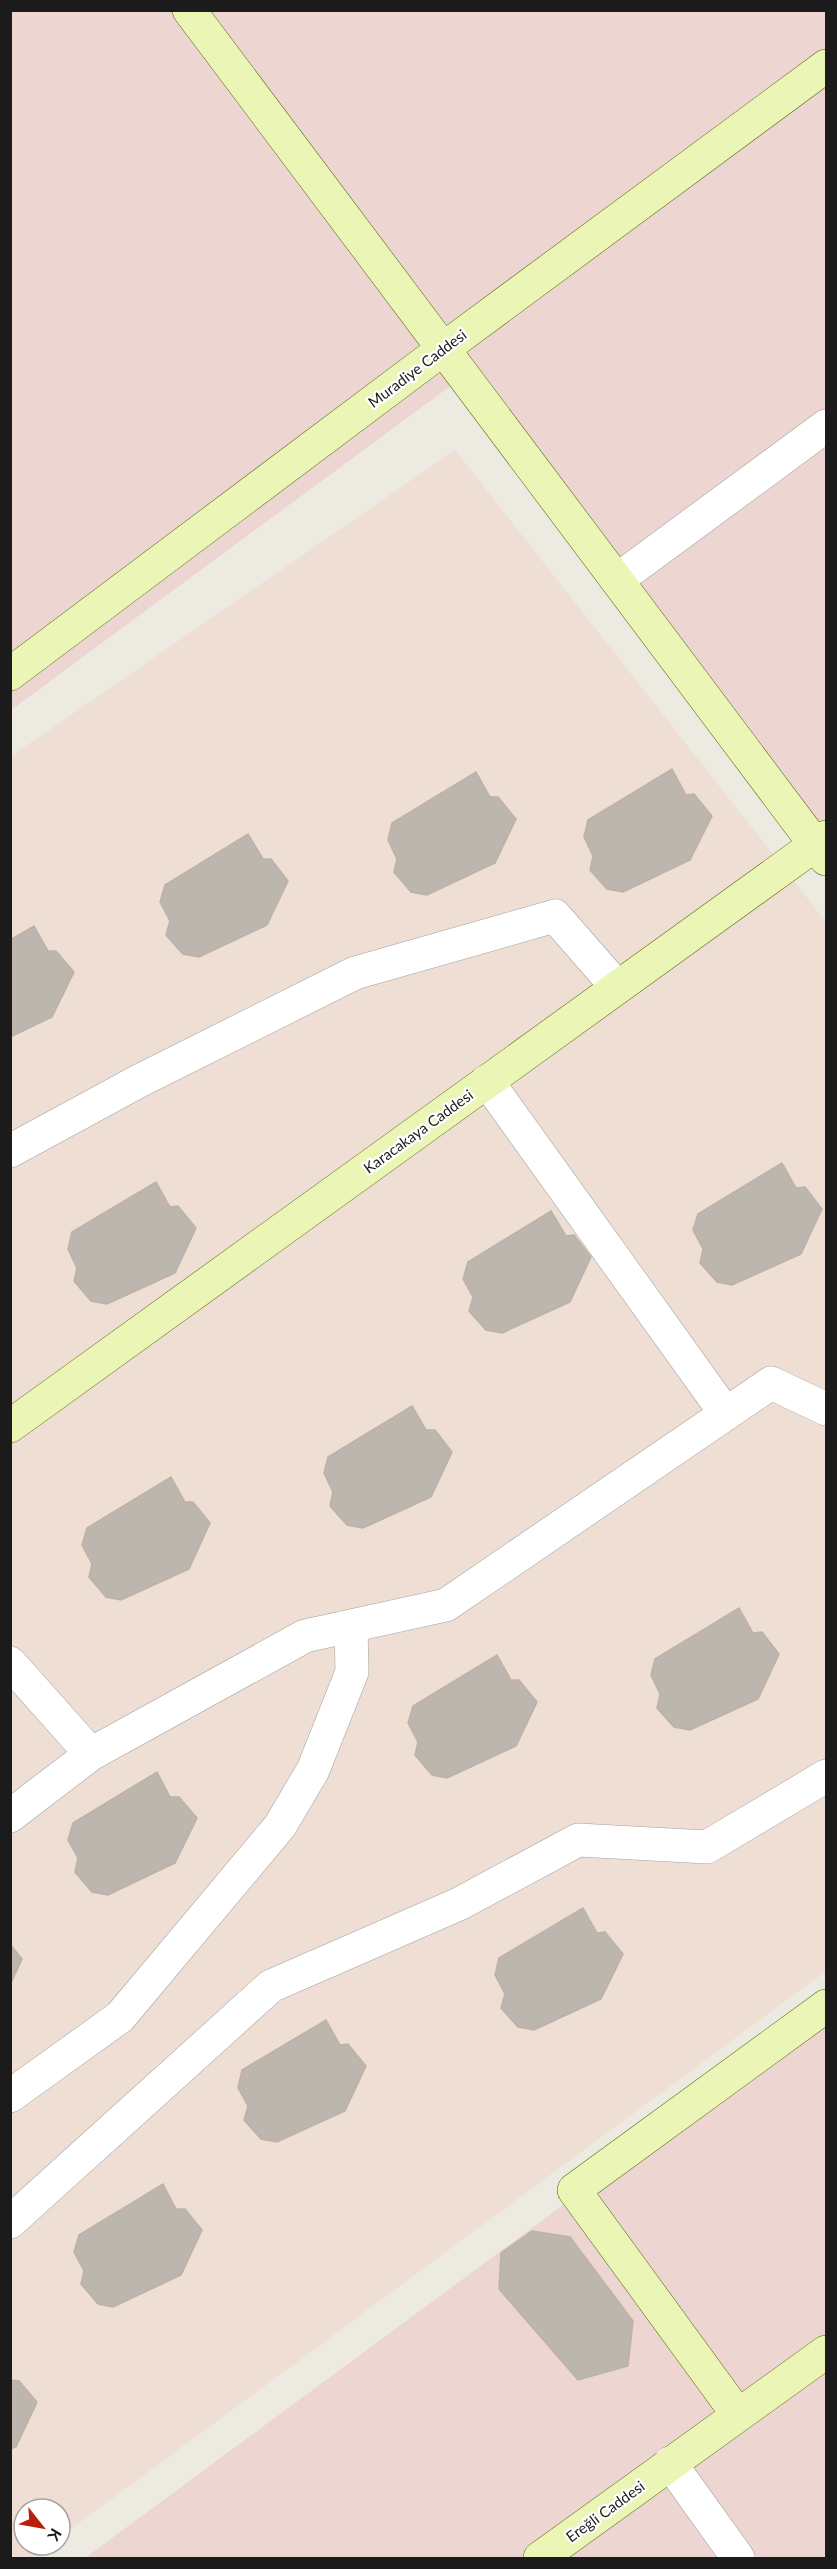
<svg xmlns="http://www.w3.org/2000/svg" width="837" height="2569" viewBox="0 0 837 2569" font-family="Lato,sans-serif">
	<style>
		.commercial { fill: #edd5d1 }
		.military { fill: #eeded4 }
		.building { fill: #bcb6ae; stroke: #bdb2a5; stroke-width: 1.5 }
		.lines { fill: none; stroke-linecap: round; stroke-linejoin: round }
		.street-casing { stroke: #a2a2a2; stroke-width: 34 }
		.secondary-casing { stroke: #55690b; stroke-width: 34 }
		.street { stroke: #fff; stroke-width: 33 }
		.secondary { stroke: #ebf5b6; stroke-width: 33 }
		.labels { text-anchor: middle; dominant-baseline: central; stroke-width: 4.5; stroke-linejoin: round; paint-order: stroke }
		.street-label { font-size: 15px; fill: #1b1b1b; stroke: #fff }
	</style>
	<rect width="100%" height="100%" fill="#eceae1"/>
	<path class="commercial" d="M11,11H826V850L464,376L11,710Z
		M826,2011V2558H85Z"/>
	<path class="military" d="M455,450L826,922V1971L60,2537V2509H24V2545H50L31,2558H10V757Z"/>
	<path class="building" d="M672,769L686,795L694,794L712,816L690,860L623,892L607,889L590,870L593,856L584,837L588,820Z
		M476,772L490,797H498L516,819L495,863L427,895L411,892L394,872L397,859L388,840L392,823Z
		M248,834L263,859H271L288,881L267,925L199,957L183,954L166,935L170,921L160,902L165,885Z
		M34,926L48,951H56L74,972L52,1017L10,1037V940Z
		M782,1163L796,1188L805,1187L822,1209L801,1254L732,1285L717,1282L700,1263L703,1249L693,1230L698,1214Z
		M156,1182L170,1207L178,1206L196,1228L175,1273L107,1304L91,1301L74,1281L77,1268L68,1249L72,1232Z
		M551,1211L566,1236L574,1235L591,1257L570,1302L502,1333L486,1330L469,1311L473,1297L463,1279L468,1262Z
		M412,1406L426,1430H435L452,1452L431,1497L363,1528L347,1525L330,1506L333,1492L324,1473L328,1457Z
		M171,1477L185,1502H193L210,1523L189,1569L121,1600L106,1597L89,1577L92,1564L82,1545L87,1528Z
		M739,1608L753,1633L762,1632L779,1654L758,1699L690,1730L674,1727L657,1708L660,1694L651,1675L655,1659Z
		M497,1655L511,1680H519L537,1702L516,1746L447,1778L432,1775L415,1755L418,1742L408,1723L413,1706Z
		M157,1772L170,1797H179L197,1818L175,1863L108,1895L92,1892L75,1872L78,1858L68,1840L73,1823Z
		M583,1908L597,1933L605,1932L623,1954L601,1999L534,2030L518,2027L501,2008L505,1994L495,1975L499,1958Z
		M10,1944L22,1959L10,1985Z
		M326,2020L340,2045L348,2044L366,2066L345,2111L277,2142L261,2139L244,2120L248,2106L238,2088L242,2070Z
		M163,2184L176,2209H185L202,2230L181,2275L113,2307L98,2304L81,2284L84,2271L74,2252L79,2235Z
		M532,2231L570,2237L633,2321L628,2366L578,2380L499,2289L501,2253Z
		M10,2380L19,2381L37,2402L16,2447L10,2449Z"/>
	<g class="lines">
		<g class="street-casing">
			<path id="street" d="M617,580L826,426
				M487,1081L726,1414
				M10,1151L139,1081L355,973L555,916L617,987
				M10,1663L91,1754
				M10,1816L91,1754L305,1636L446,1605L771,1383L826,1409
				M10,2096L120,2017L280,1826L313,1770L352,1672L351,1626
				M10,2222L271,1986L459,1904L578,1840L707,1847L826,1776
				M670,2463L738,2558"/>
		</g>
		<g class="secondary-casing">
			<path id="secondary" d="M189,10L826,859
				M10,674L443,349L826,66
				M10,1426L826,837
				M738,2415L574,2190L826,2006
				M540,2558L826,2352"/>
		</g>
		<use href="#street" class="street"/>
		<use href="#secondary" class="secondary"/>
	</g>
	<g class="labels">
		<g class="street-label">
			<text transform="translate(417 368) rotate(-37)">Muradiye Caddesi</text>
			<text transform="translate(418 1131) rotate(-36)">Karacakaya Caddesi</text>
			<text transform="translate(605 2511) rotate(-36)">Ereğli Caddesi</text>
		</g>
	</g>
	<rect width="837" height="2569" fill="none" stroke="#1b1b1b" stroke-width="24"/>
	<g transform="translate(42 2527) rotate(121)"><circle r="28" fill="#ffffff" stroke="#a4a4a4" stroke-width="1.5"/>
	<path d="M0-4.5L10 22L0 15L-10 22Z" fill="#ba1f0c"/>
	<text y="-9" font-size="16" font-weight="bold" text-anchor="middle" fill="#1b1b1b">K</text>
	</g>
</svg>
